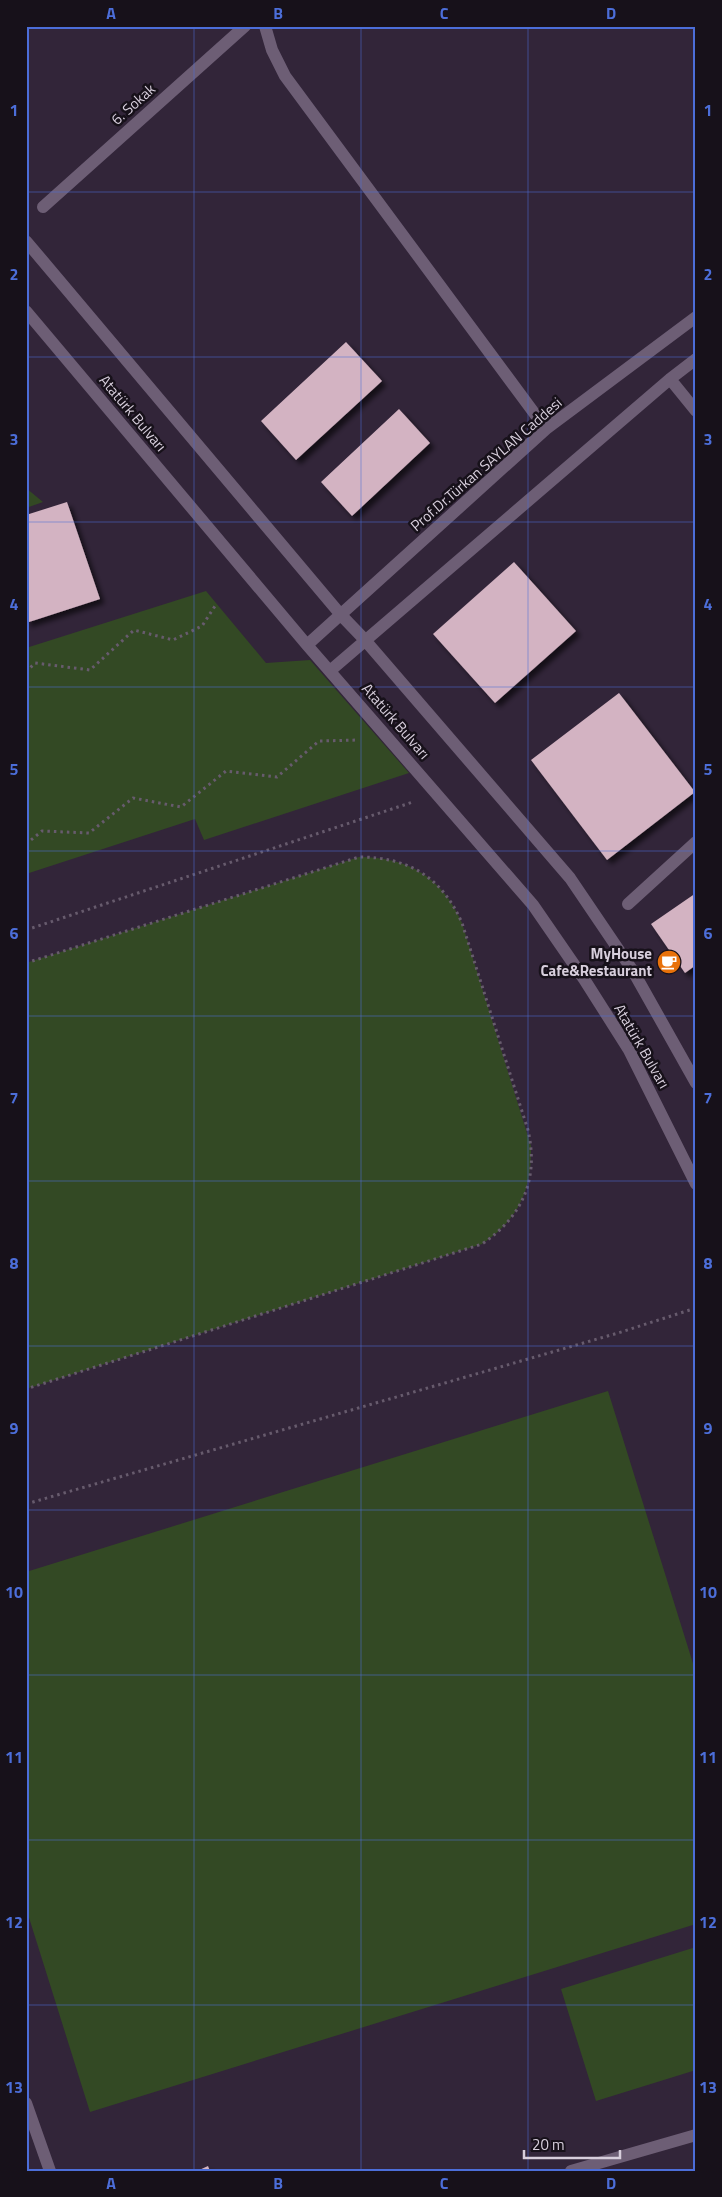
<svg xmlns="http://www.w3.org/2000/svg" width="722" height="2197" viewBox="0 0 722 2197" font-family="'Titillium Web',sans-serif">
	<style>
		.green { fill: #334924 }
		.building { fill: #d3b3c2; filter: url(#shadow) }
		.lines { fill: none; stroke-linecap: round; stroke-linejoin: round }
		.path { stroke: #675b6d; stroke-width: 3; stroke-dasharray: 2.5 4; stroke-linecap: butt }
		.minor { stroke: #6d5e75; stroke-width: 12 }
		.grid { fill: none; stroke: #4c6ed9; stroke-width: 1; stroke-opacity: 0.55 }
		.labels { text-anchor: middle; dominant-baseline: central; stroke-width: 5; stroke-linejoin: round; paint-order: stroke }
		.street-label { font-size: 15px; fill: #d7cedc; stroke: #17111a }
		.poi-label { font-size: 15px; font-weight: bold; fill: #d7cedc; stroke: #17111a; text-anchor: end }
		.neatline { fill: none; stroke: #4c6ed9; stroke-width: 2 }
		.grid-label { font-size: 16px; text-anchor: middle; font-weight: bold; fill: #4c6ed9 }
	</style>
	<defs>
		<filter id="shadow"><feDropShadow dx="4.5" dy="4.5" stdDeviation="2.5" flood-color="#0009"/></filter>
	</defs>
	<rect width="100%" height="100%" fill="#322539"/>
	<path class="green" d="M26,488L43,502L26,508Z
		M206,591L266,663L310,660L409,773L204,840L195,819L26,874V648Z
		M359,857C408,857 442,877 462,923L531,1146C532,1190 519,1219 482,1244L26,1389V963Z
		M608,1391L696,1673V1924L90,2112L26,1908V1572Z
		M696,1947V2070L596,2101L561,1989Z"/>
	<path class="building" d="M346,342L382,381L296,460L261,421Z
		M399,409L430,443L352,516L321,482Z
		M67,502L100,599L26,623V515Z
		M514,562L576,631L495,703L433,634Z
		M619,693L695,792L607,860L531,760Z
		M696,893V965L685,973L651,924Z
		M208,2166L210,2171H197Z"/>
	<g class="lines">
		<path class="path" d="M26,672L35,663L90,670L134,630L173,640L202,626L217,603
			M26,844L42,831L89,833L133,798L181,807L226,771L277,777L319,741L359,740
			M26,930L413,802
			M26,963L359,857C408,857 442,877 462,923L528,1130C539,1179 523,1216 482,1244L26,1389
			M26,1504L618,1333L696,1308"/>
		<path class="minor" d="M265,26L272,50L285,76L546,429
			M43,207L245,26
			M26,241L341,615L364,639L570,878L633,971L696,1083
			M26,311L307,645L533,905L584,979L629,1050L696,1184
			M670,379L696,411
			M307,645L546,429L696,317
			M331,670L670,379L696,359
			M628,904L696,842
			M26,2103L50,2171
			M571,2171L696,2135"/>
	</g>
	<path class="grid" d="M194,26V2171M361,26V2171M528,26V2171M26,192H696M26,357H696M26,522H696M26,687H696M26,851H696M26,1016H696M26,1181H696M26,1346H696M26,1510H696M26,1675H696M26,1840H696M26,2005H696"/>
	<defs>
		<g id="cafe-disc" transform="scale(1.25)"><circle r="9.5" fill="#e8710a" stroke="#17111a"/><path d="M-5.5-4.5H6V0H3Q3 3.5 0 3.5H-2.5Q-5.5 3.5-5.5 0ZM3-3.2v2h1.7v-2ZM-6 4.5H4V6H-6Z" fill="#fff"/></g>
	</defs>
	<g fill-rule="evenodd">
		<use href="#cafe-disc" x="669" y="962"/>
	</g>
	<g class="labels">
		<g class="street-label">
			<text transform="translate(133 104) rotate(-42)">6. Sokak</text>
			<text transform="translate(133 413) rotate(50)">Atatürk Bulvarı</text>
			<text transform="translate(486 464) rotate(-41)">Prof.Dr.Türkan SAYLAN Caddesi</text>
			<text transform="translate(396 721) rotate(49)">Atatürk Bulvarı</text>
			<text transform="translate(642 1046) rotate(60)">Atatürk Bulvarı</text>
		</g>
		<g class="poi-label">
			<text x="652" y="953">MyHouse<tspan x="652" dy="17">Cafe&amp;Restaurant</tspan></text>
		</g>
	</g>
	<rect width="722" height="2197" fill="none" stroke="#17111a" stroke-width="55"/>
	<path d="M524 2150v8h96v-8" fill="none" stroke="#d7cedc" stroke-width="2.5"/>
	<text x="532" y="2150" font-size="15" fill="#d7cedc" stroke="#17111a" stroke-width="4" paint-order="stroke">20 m</text>
	<rect x="28" y="28" width="666" height="2142" class="neatline"/>
	<g class="grid-label">
		<text x="111" y="19">A</text>
		<text x="278" y="19">B</text>
		<text x="444" y="19">C</text>
		<text x="611" y="19">D</text>
		<text x="14" y="116">1</text>
		<text x="708" y="116">1</text>
		<text x="14" y="280">2</text>
		<text x="708" y="280">2</text>
		<text x="14" y="445">3</text>
		<text x="708" y="445">3</text>
		<text x="14" y="610">4</text>
		<text x="708" y="610">4</text>
		<text x="14" y="775">5</text>
		<text x="708" y="775">5</text>
		<text x="14" y="939">6</text>
		<text x="708" y="939">6</text>
		<text x="14" y="1104">7</text>
		<text x="708" y="1104">7</text>
		<text x="14" y="1269">8</text>
		<text x="708" y="1269">8</text>
		<text x="14" y="1434">9</text>
		<text x="708" y="1434">9</text>
		<text x="14" y="1598">10</text>
		<text x="708" y="1598">10</text>
		<text x="14" y="1763">11</text>
		<text x="708" y="1763">11</text>
		<text x="14" y="1928">12</text>
		<text x="708" y="1928">12</text>
		<text x="14" y="2093">13</text>
		<text x="708" y="2093">13</text>
		<text x="111" y="2189">A</text>
		<text x="278" y="2189">B</text>
		<text x="444" y="2189">C</text>
		<text x="611" y="2189">D</text>
	</g>
</svg>
